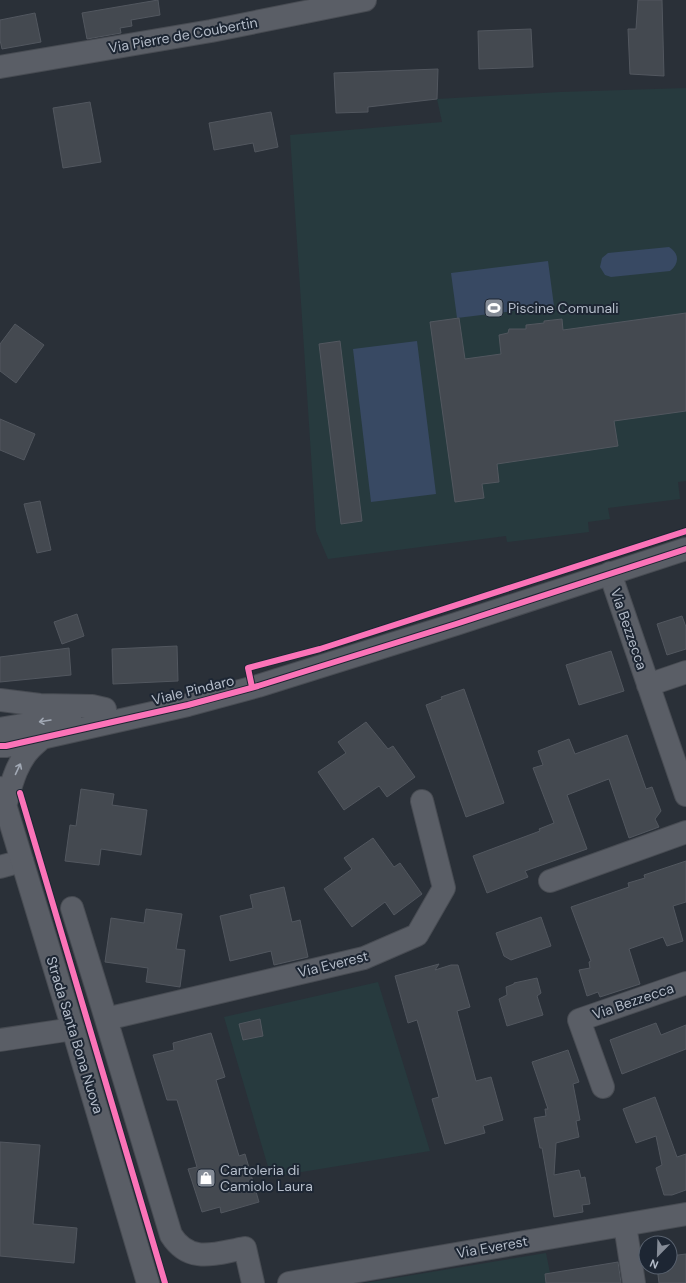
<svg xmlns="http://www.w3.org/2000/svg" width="686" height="1283" viewBox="0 0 686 1283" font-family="'DM Sans',sans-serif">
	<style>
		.green { fill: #273a3e }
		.water { fill: #384963 }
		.building { fill: #444950; stroke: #52575f }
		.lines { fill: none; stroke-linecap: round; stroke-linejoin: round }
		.minor-casing { stroke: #484c53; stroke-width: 24 }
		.tertiary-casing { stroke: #484c53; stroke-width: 24 }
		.minor { stroke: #5a5e66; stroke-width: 22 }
		.tertiary { stroke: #5a5e66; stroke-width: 22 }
		.cycleway-casing { stroke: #1d2633; stroke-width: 8 }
		.cycleway { stroke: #fb73b8; stroke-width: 6 }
		.oneway { stroke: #a2a9b5 }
		.labels { text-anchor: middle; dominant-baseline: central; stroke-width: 4; stroke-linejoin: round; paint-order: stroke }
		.street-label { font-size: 14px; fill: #b4bcc9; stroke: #1d2633 }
		.poi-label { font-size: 14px; fill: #b4bcc9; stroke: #1d2633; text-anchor: start }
	</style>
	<rect width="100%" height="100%" fill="#2a3038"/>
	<path class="green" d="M686,88V481L678,482L680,499L608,508L610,519L588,522L589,532L507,542L506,536L328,559L316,531L290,135L442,122L437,99L560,92Z
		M378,982L430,1151L271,1177L224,1017Z
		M546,1253L552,1283H365Z"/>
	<path class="water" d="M669,247C679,253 680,263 670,271L611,277L605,275L600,267L602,258L608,253Z
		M548,261L554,306L457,318L451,273Z
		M417,341L436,494L371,502L353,349Z"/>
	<path class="building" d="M158,0L160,15L131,20L132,26L120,28L121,33L87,39L82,13Z
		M638,0H662L664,76L630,74L628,29H636Z
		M35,13L41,42L2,49L0,40V20Z
		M531,29L533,67L479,69L478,31Z
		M438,69L437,99L368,107V112L336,113L334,73Z
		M90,102L101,162L63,168L53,108Z
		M271,112L278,147L255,152L253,143L214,150L209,123Z
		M686,313V411L614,421L618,446L497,464L499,482L482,484L484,498L455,502L430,322L459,318L465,359L501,354L499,335L508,333L509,329H526V325L544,323V321L562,319L563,330Z
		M15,324L44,345L16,383L0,371V344Z
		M340,341L362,521L341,524L319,344Z
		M0,419L35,434L24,460L0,450Z
		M40,501L51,550L37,553L24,504Z
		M77,614L84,636L62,644L54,622Z
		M682,616L686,627V649L667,655L657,624Z
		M177,646L178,681L113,684L112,649Z
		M69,648L71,675L0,682V657Z
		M611,651L624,691L579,705L566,665Z
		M464,689L504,803L466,817L426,705L442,699L441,697Z
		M366,722L388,749L393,746L415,777L387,797L379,786L344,810L318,772L346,753L338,742Z
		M627,735L646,789L652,787L661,811L655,819L659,827L629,838L609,779L606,780L567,795L587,849L525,871L528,877L487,893L473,856L540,831L539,829L554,823L533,768L543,765L538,751L569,739L575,754Z
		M81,789L114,794L112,805L147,810L141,855L101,849L99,865L65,861L70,825L76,826Z
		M373,838L394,867L400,863L422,894L394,915L385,902L352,927L324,889L352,869L344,858Z
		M686,861V902L673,906L683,941L667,946L663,937L629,949L640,984L600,997L598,992L587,996L579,970L590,968L589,962L591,961L571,907L629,887L628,883L645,878L644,875Z
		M284,887L292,922L300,920L308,957L274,965L271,951L230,961L220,916L253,908L250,895Z
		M146,909L182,914L176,949L185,950L180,987L146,982L148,968L105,962L111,918L144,923Z
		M541,917L551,946L511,960L504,956L496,933Z
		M439,964L435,970L451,965H458L470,1007L457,1011L476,1081L491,1077L503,1120L483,1126L485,1133L445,1144L432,1099L439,1097L417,1020L408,1023L395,976Z
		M537,978L541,993L537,996L543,1015L507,1026L499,999L507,995L506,987L514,984V983Z
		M260,1019L263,1036L243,1040L239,1024Z
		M656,1023L661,1035L686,1025V1049L622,1074L610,1040Z
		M211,1033L225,1077L216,1080L239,1156L245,1154L259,1202L221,1213L220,1207L202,1212L188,1169L197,1167L177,1100H167L153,1055L174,1050L173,1043Z
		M568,1050L579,1082L573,1084L580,1120L576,1121L579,1137L556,1143L554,1175L579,1170L581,1178L585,1177L590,1204L582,1205L583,1212L554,1217L542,1148H540L534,1118L546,1116L545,1109H548L532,1062Z
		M655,1097L677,1157L686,1154V1190L672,1195H664L656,1168L662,1165L656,1136L636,1143L623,1109Z
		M0,1142L40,1145L33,1224L77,1228L74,1263L0,1256Z
		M686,1254V1283H659L657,1267H670V1256Z
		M618,1262L621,1283H546L545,1274Z"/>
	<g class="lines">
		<g class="minor-casing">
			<path id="minor" d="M0,67L211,31L365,0
				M610,573L686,795
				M648,685L686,672
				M0,867L22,861
				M550,881L686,832
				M72,908L100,999L171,1235C190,1265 216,1253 245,1248L253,1283
				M106,1019L364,958L417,935L444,888L422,801
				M0,1040L73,1029
				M603,1087L579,1020L686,983
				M625,1225L634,1283
				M289,1283L686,1214"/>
		</g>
		<g class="tertiary-casing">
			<path id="tertiary" d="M0,700L40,705L92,706L105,709
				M0,729L70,717
				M0,746H6L188,705L258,686L456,624L686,549
				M0,788L73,1029L148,1283
				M5,806C11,786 16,763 31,748C35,744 39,741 43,737"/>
		</g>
		<use href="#minor" class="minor"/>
		<use href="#tertiary" class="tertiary"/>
		<g class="cycleway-casing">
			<path id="cycleway" d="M252,687L248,668L320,649L686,531
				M0,746H6L188,705L258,686L456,624L686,549
				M20,793L165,1283"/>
		</g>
		<use href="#cycleway" class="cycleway"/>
	</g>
	<defs><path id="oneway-shaft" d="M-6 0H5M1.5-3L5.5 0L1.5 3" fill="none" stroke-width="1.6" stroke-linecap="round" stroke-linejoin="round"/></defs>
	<g class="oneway">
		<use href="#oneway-shaft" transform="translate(45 721) rotate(171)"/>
		<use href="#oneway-shaft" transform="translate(18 769) rotate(-65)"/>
	</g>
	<defs>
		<g id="stadium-square" transform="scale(1)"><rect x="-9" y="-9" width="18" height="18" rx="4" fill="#848b96" stroke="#1d2633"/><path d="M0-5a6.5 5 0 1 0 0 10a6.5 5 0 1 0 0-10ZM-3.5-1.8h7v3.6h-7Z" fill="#fff"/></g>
		<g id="shop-square" transform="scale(1)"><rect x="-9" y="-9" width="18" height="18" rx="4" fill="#848b96" stroke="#1d2633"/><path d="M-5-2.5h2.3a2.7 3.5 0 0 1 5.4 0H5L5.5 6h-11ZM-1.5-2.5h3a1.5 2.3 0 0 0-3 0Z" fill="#fff"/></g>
	</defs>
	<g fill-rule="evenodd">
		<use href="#stadium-square" x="494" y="308"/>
		<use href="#shop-square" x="206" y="1178"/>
	</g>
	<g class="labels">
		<g class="street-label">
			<text transform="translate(183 35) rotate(-10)">Via Pierre de Coubertin</text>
			<text transform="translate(629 629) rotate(71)">Via Bezzecca</text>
			<text transform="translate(193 690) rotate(-14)">Viale Pindaro</text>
			<text transform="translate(333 964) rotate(-14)">Via Everest</text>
			<text transform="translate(633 1001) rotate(-19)">Via Bezzecca</text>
			<text transform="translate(75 1035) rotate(73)">Strada Santa Bona Nuova</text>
			<text transform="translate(492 1247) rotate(-10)">Via Everest</text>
		</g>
		<g class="poi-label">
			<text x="508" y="308">Piscine Comunali</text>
			<text x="220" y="1170">Cartoleria di<tspan x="220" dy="16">Camiolo Laura</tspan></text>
		</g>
	</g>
	<g transform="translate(658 1255) rotate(203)"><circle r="19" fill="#1d2633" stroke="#59626f"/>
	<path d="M0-3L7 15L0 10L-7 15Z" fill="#848b96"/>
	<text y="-6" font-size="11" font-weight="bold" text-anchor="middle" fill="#b4bcc9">N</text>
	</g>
</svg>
